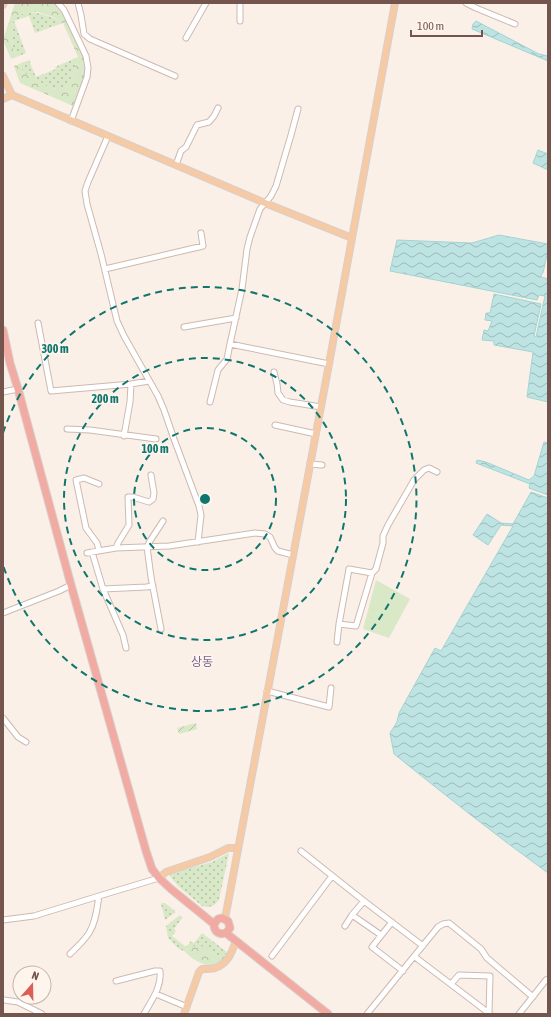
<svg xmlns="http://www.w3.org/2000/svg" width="551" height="1017" viewBox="0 0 551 1017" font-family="'Asap Condensed','Noto Sans KR',sans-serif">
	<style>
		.grass { fill: url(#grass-dots) }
		.forest { fill: url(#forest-crowns) }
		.garden { fill: url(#garden-furrows) }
		.pitch { fill: #d9e8c6 }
		.water { fill: url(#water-waves); stroke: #a4d4d4 }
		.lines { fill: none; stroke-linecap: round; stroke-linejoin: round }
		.minor-casing { stroke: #ceb9b1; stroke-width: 7 }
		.major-casing { stroke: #d8cfcd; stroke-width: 8 }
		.highway-casing { stroke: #d8cfcd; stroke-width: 9 }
		.minor { stroke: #fff; stroke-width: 5 }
		.major { stroke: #f5caa5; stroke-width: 6 }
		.highway { stroke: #f1aba3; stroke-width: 7 }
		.ring { fill: none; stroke: #0f766e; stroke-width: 2; stroke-dasharray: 7 5 }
		.labels { text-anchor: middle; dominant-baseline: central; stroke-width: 3.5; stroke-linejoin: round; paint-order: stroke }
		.quarter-label { font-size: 12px; fill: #7a658f; stroke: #fef5ed }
		.centre { fill: #0f766e; stroke: #fef5ed; stroke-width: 2 }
		.ring-label { font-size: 12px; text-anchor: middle; font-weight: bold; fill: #0f766e; stroke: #fef5ed; stroke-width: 3.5; stroke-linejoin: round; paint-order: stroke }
	</style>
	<defs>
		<pattern id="grass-dots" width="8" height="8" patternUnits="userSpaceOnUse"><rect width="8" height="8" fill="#d9e8c6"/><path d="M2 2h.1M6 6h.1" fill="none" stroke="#b4bfa3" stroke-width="1.8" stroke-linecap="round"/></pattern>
		<pattern id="forest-crowns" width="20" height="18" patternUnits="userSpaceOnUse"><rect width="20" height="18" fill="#d9e8c6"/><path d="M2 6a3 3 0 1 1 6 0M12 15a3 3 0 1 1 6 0" fill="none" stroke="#b4bfa3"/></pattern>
		<pattern id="garden-furrows" width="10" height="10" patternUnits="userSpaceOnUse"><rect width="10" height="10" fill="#d9e8c6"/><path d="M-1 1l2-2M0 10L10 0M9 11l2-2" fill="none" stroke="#b4bfa3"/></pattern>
		<pattern id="water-waves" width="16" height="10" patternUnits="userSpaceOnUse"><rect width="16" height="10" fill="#bde3e3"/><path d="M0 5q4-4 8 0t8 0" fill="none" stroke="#9ebbba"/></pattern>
	</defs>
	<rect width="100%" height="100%" fill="#fbf0e7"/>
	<path class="grass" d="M26,12C40,12 51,16 63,23L35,33L29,16L14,21L26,53L17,57C9,40 10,36 14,18Z
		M78,57L73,74L68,85L60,90L48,87L24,73L19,64L29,60L36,77L56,69L55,67Z
		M229,853L219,900L213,906L208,907L202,906L179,887L168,874L212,862Z
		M162,903H165L176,912L165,920L161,904Z
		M180,915L182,918L174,929L176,931L172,936L186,947L191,941L194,943L202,933L227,952L225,956L221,954L219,956L206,951L207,948L191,947L184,951L179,949L168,938L166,926Z"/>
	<path class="forest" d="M15,3H53L57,5L63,11L85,60L86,70L85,76L73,106L20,83L14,66L19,64L24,73L48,87L60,90L68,85L73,74L78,57L63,23L53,17L38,12H26L14,18C10,36 9,40 17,57L11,59L3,40Z
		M198,945L207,948V951L219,956L221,953L225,956C218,975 194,962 184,951L191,947Z"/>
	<path class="garden" d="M196,723L197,729L179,734L177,728Z"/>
	<path class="pitch" d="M376,580L410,599L389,638L363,629Z"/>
	<path class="water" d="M476,21L539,54L548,56V61L472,29L473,24Z
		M538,150L548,154V170L533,163Z
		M499,235L548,244V250L543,273H542L541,277L548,279V402L527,397L533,352L494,345V341L482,340L484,330L488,331L492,321L485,320L486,313H490L494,294L541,304L534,336L536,337L545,296L539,295L537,300L390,271L397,240L472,243Z
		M544,442L548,443V495L529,488L530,484L476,463L477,460L486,462L529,480L534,476Z
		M531,492L548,498V873C495,835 444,794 394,754L390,733L397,722L399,713L435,648L441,651L513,526L501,525L488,545L473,535L487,514L501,523L513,524Z"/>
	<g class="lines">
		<g class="minor-casing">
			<path id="minor" d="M58,3L64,10L86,56L88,68L87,77L71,121
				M78,3L81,15L84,34L90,39L175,76
				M466,3L476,8L515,24
				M240,21V3
				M186,38L206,3
				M108,136L88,182L85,191L87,204L101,254L117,321L124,336L158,396L164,410L174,439L199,506L201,515L198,542
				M176,165L181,151L186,147L197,125L209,122L214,116L218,108
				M105,269L203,246L201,233
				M38,323L51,391L131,384L149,381
				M184,327L236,318
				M230,344L329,364
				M274,372L277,384L278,393L283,400L290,402L321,407
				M3,392L18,389
				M210,402L218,370L227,359L230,344L242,289L247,249L250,237L260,209L271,196L276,186L291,135L298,109
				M275,425L316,434
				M67,429L90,430L156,439
				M124,436L130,402L131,384
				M310,464L322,465
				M99,484L84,478L76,480L86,528L97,543L99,550
				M116,548L118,543L129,525L128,497H133L149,502L153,499L154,493L151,475
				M92,552L103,589L123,635L126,648
				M87,553L116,548L169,546L255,533L265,534L270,537L275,548L278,551L293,555
				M103,589L146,587L153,586
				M3,613L59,591L71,585
				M339,624L349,569L372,573
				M161,629L151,577L147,547L150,541L163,521
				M337,642L339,624L356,626L372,573L376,569L383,543V536L388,525L414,480L424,470L429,468L437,472
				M267,691L329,707L331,688
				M3,718L18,737L26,742
				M301,851L364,901L423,946
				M352,915L381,935
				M3,920L34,916L99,896
				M392,922L372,947L403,971
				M345,926L352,915L364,901
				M70,954C77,947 84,941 89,933C96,922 97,908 99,896L159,878
				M272,956L332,876
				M415,957L490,1014
				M116,981L155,971H160C162,987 151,1001 144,1014
				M451,984L459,975L490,976L489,1012
				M156,994L187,1007
				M4,1000L18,1002L42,1014
				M367,1014L438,927L443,924L449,923L481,949L487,958L533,997
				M519,1014L546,980L548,979"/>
		</g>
		<g class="major-casing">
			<path id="major" d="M3,5L4,3
				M3,76L12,95L265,203L352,238
				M3,99L12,95
				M159,878L166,872L210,857L228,848H237
				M225,919L329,364L395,3
				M184,1014L199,972L202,969C206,969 211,969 215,968C228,964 232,952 236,941"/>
		</g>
		<g class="highway-casing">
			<path id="highway" d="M3,330L10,363L18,389L71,585L146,851L152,869L159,878L171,889L214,924C214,932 219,935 226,933L230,928L228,921L222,918L218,919L214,924
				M226,933L328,1014"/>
		</g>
		<use href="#minor" class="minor"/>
		<use href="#major" class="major"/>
		<use href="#highway" class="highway"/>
	</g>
	<g class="ring">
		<circle cx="205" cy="499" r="71"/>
		<circle cx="205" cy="499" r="141"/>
		<path d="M3 433A212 212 0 1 1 3 565"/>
	</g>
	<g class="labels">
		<g class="quarter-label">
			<text x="202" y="662">상동</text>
		</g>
	</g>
	<circle cx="205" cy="499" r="6" class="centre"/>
	<g class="ring-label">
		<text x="55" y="353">300 m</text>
		<text x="105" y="403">200 m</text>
		<text x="155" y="453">100 m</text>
	</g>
	<rect width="551" height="1017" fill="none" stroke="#73554d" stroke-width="8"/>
	<g transform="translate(32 985) rotate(20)"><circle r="19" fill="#fef5ed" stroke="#c6b5ad"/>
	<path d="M0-3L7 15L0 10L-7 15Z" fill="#dc5e55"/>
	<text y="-6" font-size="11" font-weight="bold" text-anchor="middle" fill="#73554d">N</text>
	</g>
	<path d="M411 30v6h71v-6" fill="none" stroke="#73554d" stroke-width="2"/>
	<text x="417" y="30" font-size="12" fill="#73554d" stroke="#fef5ed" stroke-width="3" paint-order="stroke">100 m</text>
</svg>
